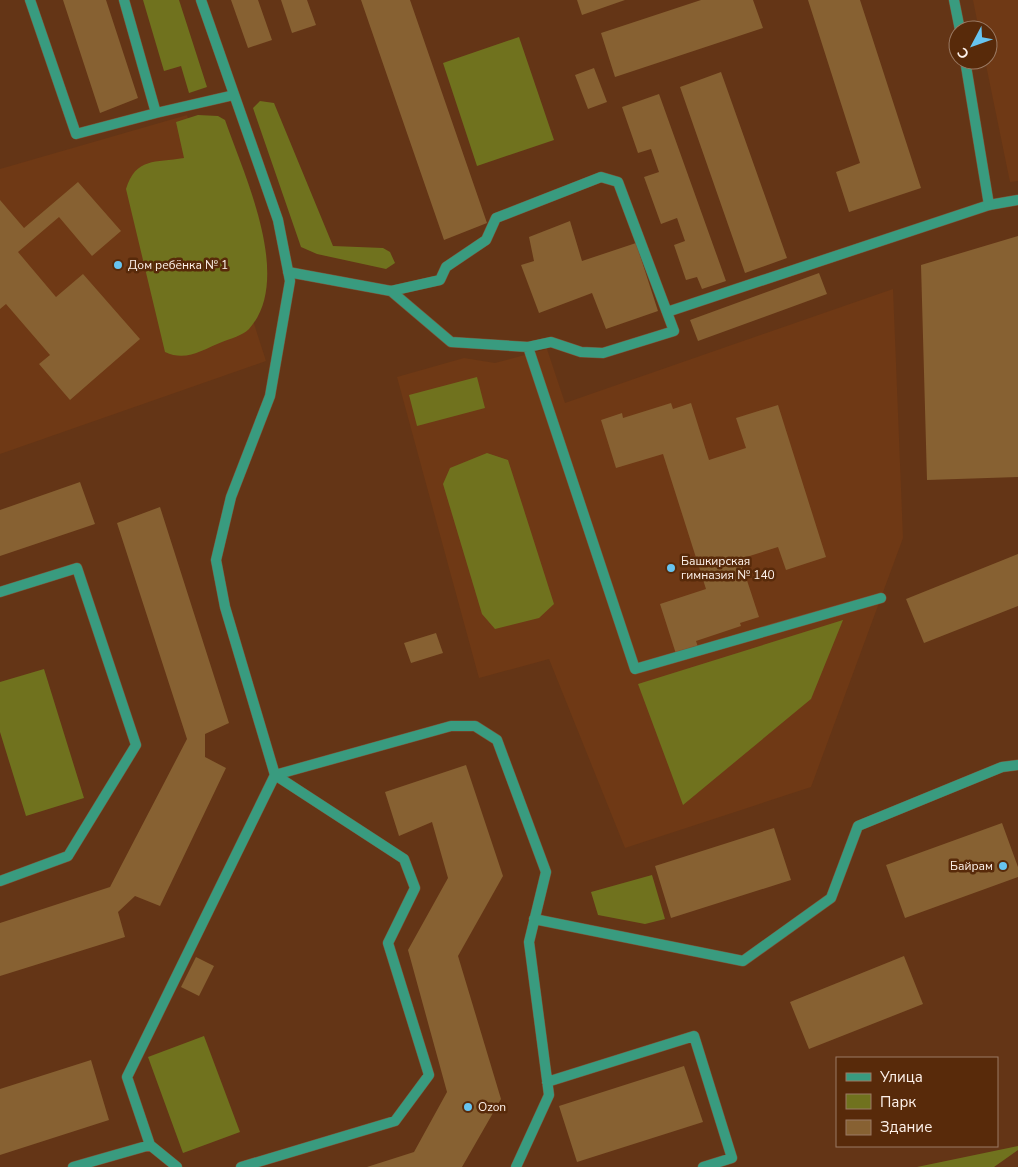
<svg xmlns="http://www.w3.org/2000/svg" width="1018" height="1167" viewBox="0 0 1018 1167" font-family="'Nunito Sans',sans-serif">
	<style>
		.built { fill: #6f3915 }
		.green { fill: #70721e }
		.building { fill: #876132 }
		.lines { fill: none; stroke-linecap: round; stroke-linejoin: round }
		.service-casing { stroke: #7d5338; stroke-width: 11 }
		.minor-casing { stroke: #7d5338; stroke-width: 11 }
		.service { stroke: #399b7f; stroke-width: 10 }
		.minor { stroke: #399b7f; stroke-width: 10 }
		.poi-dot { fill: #67c4f0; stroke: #582a0a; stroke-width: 2 }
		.labels { text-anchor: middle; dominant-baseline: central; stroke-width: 5; stroke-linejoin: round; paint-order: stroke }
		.poi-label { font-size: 12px; fill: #fef2eb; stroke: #582a0a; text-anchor: start }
	</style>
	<rect width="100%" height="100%" fill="#643516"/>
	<path class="built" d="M973,0H1018V181L1010,182L985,60H988V30H979Z
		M187,115L266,361L0,454V169Z
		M893,289L903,538L811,787L625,848L549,659L479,678L397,377L464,358L495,363L547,349L565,403Z"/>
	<path class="green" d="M143,0H179L207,87L189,93L181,66L164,71Z
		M519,37L554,140L477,166L443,63Z
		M260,101L274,103L333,246L383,248L390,252L395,263L386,269L317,254L301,247L253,108Z
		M198,115L218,116L225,120C244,175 294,279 249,329C243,335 230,339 222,342C202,350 186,362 165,352L126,189C136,157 155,163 184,158L176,122Z
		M477,377L485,408L417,426L409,395Z
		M487,453L508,460L554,604L539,618L495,629L482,614L443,484L450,468Z
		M843,620L811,699L683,805L638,684Z
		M44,669L84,798L26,816L0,732V682Z
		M652,875L665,919L645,924L598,915L591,892Z
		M204,1036L240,1132L183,1153L148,1057Z
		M1018,1146V1150L994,1167H917Z"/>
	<path class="building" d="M63,0H106L138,98L100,113Z
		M231,0H258L272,40L248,48Z
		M281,0H307L316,25L292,33Z
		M361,0H410L487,223L444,240Z
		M577,0H625L582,15Z
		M701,0H753L763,28L615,77L601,33Z
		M808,0H860L921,188L849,212L836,172L860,163Z
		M594,68L607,102L588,109L575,75Z
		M721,72L787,258L745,273L680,87Z
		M659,94L726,281L702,289L697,277L686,280L674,245L685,241L677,218L661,224L644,177L659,172L651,149L638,153L622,107Z
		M78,182L121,231L92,256L59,217L18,252L56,297L83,274L140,339L70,400L39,364L50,355L6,304L0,309V200L24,228Z
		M570,221L582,261L636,243L658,311L606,329L592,293L539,313L521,265L534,261L529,237Z
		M1018,236V477L927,480L921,265Z
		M819,273L827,294L698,341L690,320Z
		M671,403L673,409L691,403L709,460L746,448L736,418L778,405L826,557L786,570L778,547L740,559L759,617L740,623L741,626L696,641L698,647L676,654L660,604L706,589L663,454L616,468L601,420L622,413L623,418Z
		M80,482L95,524L0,556V510Z
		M160,507L229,723L205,734V757L226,768L160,906L135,896L118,912L125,937L0,976V923L110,887L187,739L117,523Z
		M1018,554V606L924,643L906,599Z
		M436,633L443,653L411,663L404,643Z
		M466,765L503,876L458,956L501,1099L462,1167H367L414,1152L447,1092L408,950L448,878L432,822L399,836L385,792Z
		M1002,823L1018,867V877L905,918L886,865Z
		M774,828L791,880L671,918L655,866Z
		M904,956L923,1004L809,1049L790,1002Z
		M196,957L214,966L199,996L181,987Z
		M91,1060L109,1120L0,1155V1089Z
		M684,1066L703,1122L577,1162L559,1106Z"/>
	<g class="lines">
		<g class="service-casing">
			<path id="service" d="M30,0L76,134L156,113
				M124,0L156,113L234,95
				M288,272L391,291L451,342L528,347L551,342L581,352L603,353L674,331L618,182L601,177L496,218L486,240L446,267L440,280L391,291
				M667,312L989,205
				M528,347L635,669L881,598
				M0,592L77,568L136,745L68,856L0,881
				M275,775L451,726H475L497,740L546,872L529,942L549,1095L516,1167
				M534,919L743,961L831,898L858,826L1002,767L1018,765
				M547,1082L694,1036L732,1158L703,1167
				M150,1145L127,1077L275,775L225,607L216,560L231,497L270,396L290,281L278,220L201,0
				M73,1167L150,1145L177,1167
				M241,1167L395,1121L429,1075L388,943L415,888L404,859L275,775"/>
		</g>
		<g class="minor-casing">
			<path id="minor" d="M954,0L960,30
				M965,60L989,205L1018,200"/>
		</g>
		<use href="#service" class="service"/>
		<use href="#minor" class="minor"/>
	</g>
	<g class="poi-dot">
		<circle cx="118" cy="265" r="5"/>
		<circle cx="671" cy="568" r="5"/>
		<circle cx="1003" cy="866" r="5"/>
		<circle cx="468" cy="1107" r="5"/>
	</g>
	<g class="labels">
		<g class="poi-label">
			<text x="128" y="265">Дом ребёнка № 1</text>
			<text x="681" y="561">Башкирская<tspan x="681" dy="14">гимназия № 140</tspan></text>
			<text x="993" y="866" text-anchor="end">Байрам</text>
			<text x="478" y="1107">Ozon</text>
		</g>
	</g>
	<rect x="836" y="1057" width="162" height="90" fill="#582a0a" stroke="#9a7a64"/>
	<rect x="846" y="1073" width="25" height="8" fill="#399b7f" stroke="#9a7a64"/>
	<text x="880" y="1082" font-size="15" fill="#fef2eb">Улица</text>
	<rect x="846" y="1094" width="25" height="15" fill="#70721e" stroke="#9a7a64"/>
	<text x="880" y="1107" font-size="15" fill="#fef2eb">Парк</text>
	<rect x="846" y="1120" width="25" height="15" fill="#876132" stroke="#9a7a64"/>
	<text x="880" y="1132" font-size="15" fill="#fef2eb">Здание</text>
	<g transform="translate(973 45) rotate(229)"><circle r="24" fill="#582a0a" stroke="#9a7a64"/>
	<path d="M0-4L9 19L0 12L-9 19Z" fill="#67c4f0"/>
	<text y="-8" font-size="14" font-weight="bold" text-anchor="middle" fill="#fef2eb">С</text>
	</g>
</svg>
